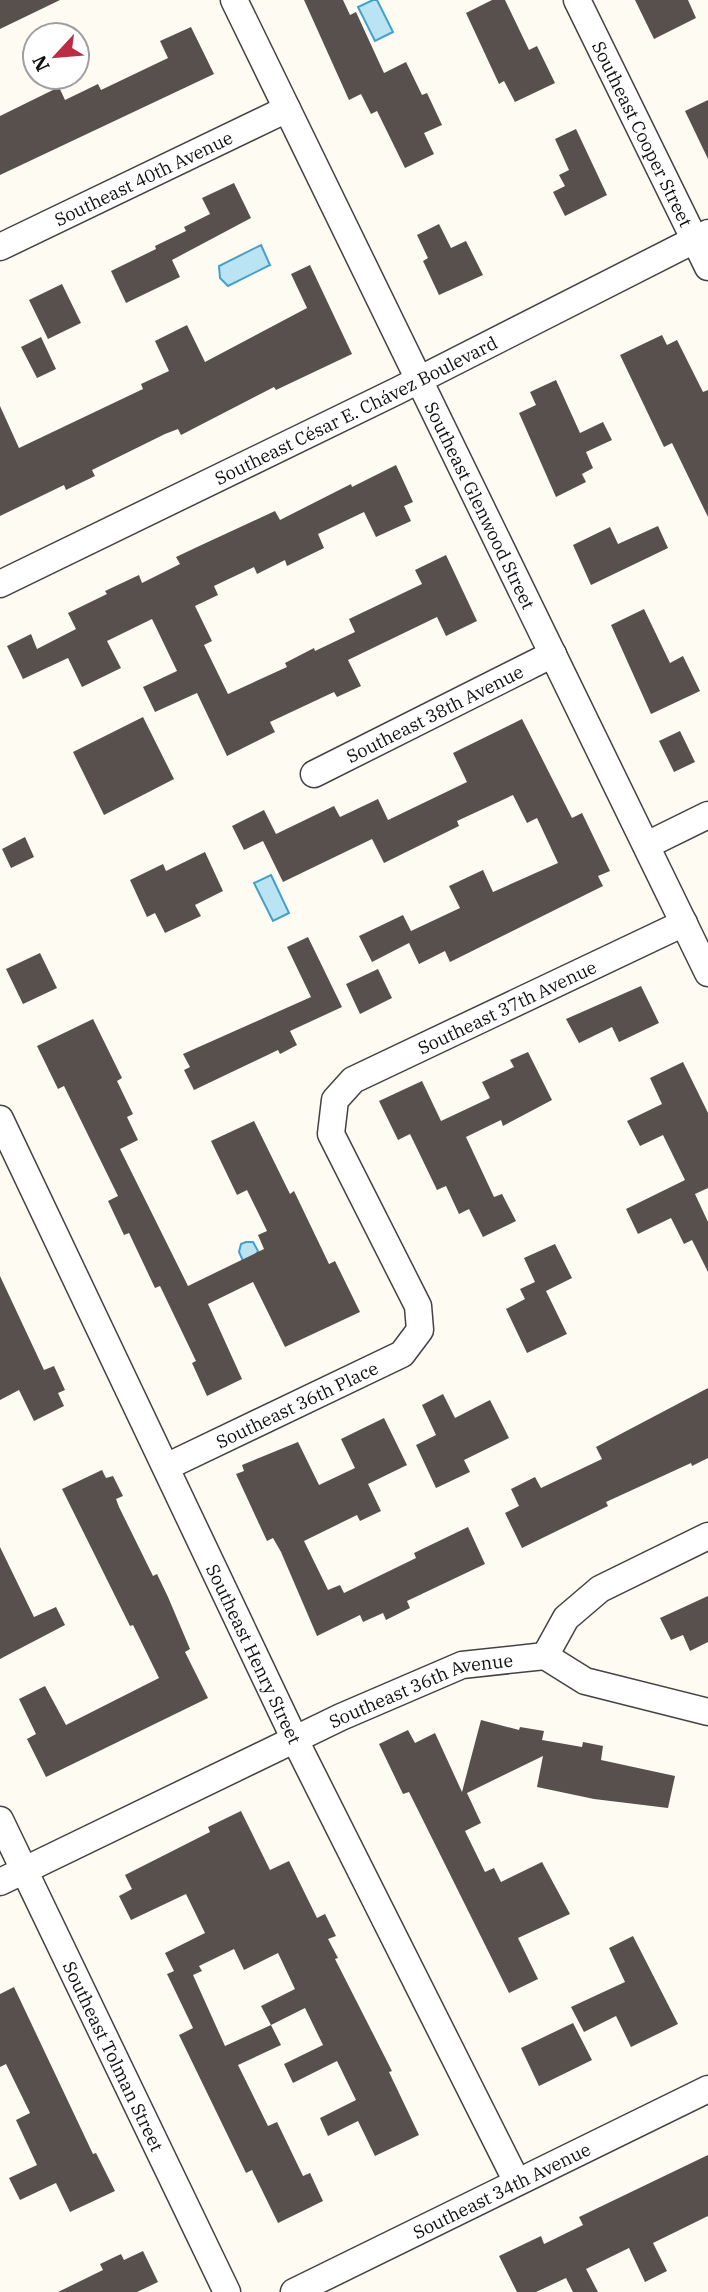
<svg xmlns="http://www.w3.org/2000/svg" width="708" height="2292" viewBox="0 0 708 2292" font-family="'IBM Plex Serif',serif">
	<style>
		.water { fill: #bae4f4; stroke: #44a0c7; stroke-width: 2 }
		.building { fill: #58504c; fill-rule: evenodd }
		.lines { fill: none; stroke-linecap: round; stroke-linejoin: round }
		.minor-casing { stroke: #434343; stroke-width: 29 }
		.minor { stroke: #fff; stroke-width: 26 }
		.labels { text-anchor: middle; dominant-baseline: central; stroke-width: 7; stroke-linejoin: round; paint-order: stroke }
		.street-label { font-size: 18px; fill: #101010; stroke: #fff }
	</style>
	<rect width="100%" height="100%" fill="#fefbf3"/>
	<path class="water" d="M373,0H377L393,32L375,41L358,7Z
		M261,245L270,265L228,286L220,278L219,266Z
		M271,875L289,913L273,921L254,883Z
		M246,1242H253L258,1251L248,1272L239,1252L241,1244Z"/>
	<path class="building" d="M0,0H60L0,29Z
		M304,0H343L350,15L356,12L384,73L406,62L422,95L427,93L442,125L424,133L434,154L405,168L377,111L371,114L361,94L349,100Z
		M492,0H505L529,50L537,46L555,83L515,102L504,81L499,84L466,13Z
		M635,0H688L696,18L654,39Z
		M191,27L214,74L0,175V116L59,87L65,100L98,84L101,90L168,58L160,41Z
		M708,100V159L685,111Z
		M576,129L607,195L565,216L553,192L565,186L559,175L569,170L555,139Z
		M234,183L251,218L172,260L180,277L126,303L111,271L156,249L155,246L186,231L184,227L210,214L202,198Z
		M439,224L451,248L466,241L483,275L439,295L423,261L428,258L417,235Z
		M310,265L352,354L276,390L274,387L181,435L178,429L165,434L92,470L95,476L66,490L64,485L0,516V406L19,448L143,389L141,384L169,371L155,341L187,325L205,362L307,308L291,274Z
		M62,284L81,323L48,339L29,300Z
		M662,335L667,345L677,340L703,392L708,390V517L672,443L664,447L620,355Z
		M41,337L56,369L37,378L21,347Z
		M556,380L580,433L603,422L612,440L586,452L593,468L582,474L586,482L556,497L519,413L536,405L530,392Z
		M396,465L413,502L404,506L411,521L376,537L364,512L318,534L324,548L287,566L285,560L257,574L254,567L214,586L218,595L195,606L212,641L204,645L228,694L287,667L285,663L314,648L315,651L355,632L349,619L422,584L415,570L446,555L477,621L446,636L437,617L348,660L361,686L337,697L334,692L270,722L275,732L227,756L197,693L155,712L143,687L177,671L152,619L107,641L121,668L82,687L68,658L23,679L7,646L31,634L37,649L76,629L68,613L107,594L105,591L139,575L142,583L180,564L176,557L195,548L275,511L280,520L351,484L352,487Z
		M658,526L668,548L591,585L573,545L610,527L618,544Z
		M644,609L670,663L683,656L700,691L651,714L611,625Z
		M143,717L174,779L104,815L73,752Z
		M522,719L572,818L582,813L610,871L598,876L603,886L450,962L445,951L419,964L409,943L372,962L359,936L403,915L411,931L460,908L449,886L483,870L493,892L558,863L537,818L527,823L513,795L457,821L459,826L384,863L372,839L283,882L263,841L244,850L232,826L264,810L276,834L334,806L340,817L378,799L388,820L467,782L453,753Z
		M680,731L695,762L674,772L659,741Z
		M25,837L34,857L11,868L2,849Z
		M205,852L223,891L195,905L201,916L165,933L155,913L147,917L130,880L163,864L166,871Z
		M308,937L342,1007L290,1031L297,1045L280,1054L278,1050L194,1090L184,1070L190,1067L183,1054L311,997L287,947Z
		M40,953L57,988L23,1004L6,969Z
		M378,969L392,998L360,1014L346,984Z
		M641,986L659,1023L619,1042L612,1027L579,1043L566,1019Z
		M93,1019L122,1078L117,1081L133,1114L127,1117L138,1140L120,1149L188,1286L264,1249L258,1235L267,1231L247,1190L237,1195L211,1141L254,1121L290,1194L294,1191L329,1264L335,1261L360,1312L285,1347L253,1282L208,1304L242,1379L207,1396L192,1363L196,1361L160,1286L155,1288L129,1233L124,1235L108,1201L118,1196L64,1086L58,1089L37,1046Z
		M528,1052L552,1100L503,1126L501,1120L466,1137L494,1197L502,1194L516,1221L483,1237L469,1209L459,1214L446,1186L437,1190L410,1134L398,1140L379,1101L422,1081L441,1121L490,1098L482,1082L514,1067L510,1060Z
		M683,1062L708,1113V1188L695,1194L708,1222V1272L692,1240L684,1244L671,1218L638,1234L626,1209L685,1180L663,1135L640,1146L627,1121L662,1104L650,1078Z
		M555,1244L572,1278L546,1291L567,1334L527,1353L506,1309L525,1299L520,1289L535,1282L524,1258Z
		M0,1276L44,1370L54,1366L65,1390L58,1393L64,1406L34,1421L19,1390L0,1400Z
		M708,1388V1458L692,1466L691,1463L606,1502L608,1506L522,1548L505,1513L519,1506L511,1489L535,1477L541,1488L602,1459L596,1447Z
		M443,1394L455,1418L490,1400L509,1438L464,1460L470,1472L436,1488L416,1445L436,1435L422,1405Z
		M384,1418L407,1465L368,1484L381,1511L360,1521L357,1515L304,1541L328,1590L340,1585L344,1593L416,1558L414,1553L468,1527L485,1564L407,1601L410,1608L386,1620L383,1613L363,1622L360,1615L317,1636L281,1552L273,1538L267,1541L236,1474L244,1471L242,1465L298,1442L319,1485L355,1468L341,1439Z
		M102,1470L106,1478L113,1476L123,1496L116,1499L119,1507L153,1576L157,1574L168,1597L190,1649L185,1652L208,1698L46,1777L27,1739L36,1734L19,1699L45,1686L66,1725L159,1678L133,1625L130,1626L62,1489Z
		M0,1547L34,1617L56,1607L65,1625L0,1659Z
		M708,1596V1642L690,1651L683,1635L671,1640L660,1618Z
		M481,1720L519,1730L520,1727L544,1731L542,1740L582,1747L583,1742L603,1746L601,1760L675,1776L668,1808L594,1799L537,1787L543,1756L467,1793L481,1823L465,1831L485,1872L494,1868L501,1882L542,1862L570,1914L518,1938L538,1979L509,1993L409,1792L403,1794L379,1744L408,1730L415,1743L435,1733L462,1792Z
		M241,1811L270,1870L289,1861L317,1918L325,1914L336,1936L328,1939L338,1958L335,1959L392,2071L389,2072L419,2135L375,2156L358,2121L328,2136L320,2118L356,2100L337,2061L293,2083L284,2064L323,2045L305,2008L271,2025L281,2045L238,2065L268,2126L277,2122L303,2176L310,2173L323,2201L278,2223L252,2170L246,2173L179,2035L193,2028L167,1974L174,1971L165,1953L205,1933L186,1894L131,1920L119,1896L132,1889L125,1875L210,1832L208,1827ZM234,1949L244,1970L278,1953L295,1989L261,2006L271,2025L225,2046L193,1975L202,1971L199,1966Z
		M633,1936L678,2024L631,2047L616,2016L584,2032L571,2007L625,1982L609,1948Z
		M14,1987L93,2154L96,2153L115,2191L70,2212L56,2183L20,2200L9,2178L37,2165L16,2120L30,2113L6,2064L0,2067V1994Z
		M573,2023L592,2060L539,2086L521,2048Z
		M708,2155V2216L653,2243L667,2271L645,2282L629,2248L586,2269L598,2292H573L566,2278L536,2292H517L499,2256L541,2236L544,2244L583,2225L579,2217Z
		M143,2251L158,2282L137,2292H58L103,2270L100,2264L121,2254L124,2260Z"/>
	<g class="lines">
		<g class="minor-casing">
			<g id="minor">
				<path id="s1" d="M234,0L708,973"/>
				<path id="s2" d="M577,0L708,267"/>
				<path id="s3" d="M0,247L287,109"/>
				<path id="s4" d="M0,584L397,391L708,233"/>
				<path id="s5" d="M314,774L553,654"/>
				<path d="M647,845L708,815"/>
				<path id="s6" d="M0,1119L295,1740L517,2182"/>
				<path id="s7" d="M166,1467L402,1354L420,1330L418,1306L331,1134L335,1100L353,1080L684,923"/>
				<path d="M545,1656L585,1681L708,1712"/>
				<path id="s8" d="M0,1820L227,2292"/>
				<path id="s9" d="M0,1882L341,1717L462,1665L545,1656L566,1618L600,1589L708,1536"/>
				<path id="s10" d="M294,2292L708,2089"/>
			</g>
		</g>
		<use href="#minor" class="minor"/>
	</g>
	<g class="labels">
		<g class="street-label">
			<text stroke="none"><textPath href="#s2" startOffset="149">Southeast Cooper Street</textPath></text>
			<text stroke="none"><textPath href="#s3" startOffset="159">Southeast 40th Avenue</textPath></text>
			<text stroke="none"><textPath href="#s4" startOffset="396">Southeast César E. Chávez Boulevard</textPath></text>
			<text stroke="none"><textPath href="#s1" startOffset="562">Southeast Glenwood Street</textPath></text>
			<text stroke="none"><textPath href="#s5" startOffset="135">Southeast 38th Avenue</textPath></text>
			<text stroke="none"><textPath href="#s7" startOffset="740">Southeast 37th Avenue</textPath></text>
			<text stroke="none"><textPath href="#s7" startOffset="145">Southeast 36th Place</textPath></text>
			<text stroke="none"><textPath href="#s6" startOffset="592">Southeast Henry Street</textPath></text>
			<text stroke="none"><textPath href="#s9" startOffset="464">Southeast 36th Avenue</textPath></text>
			<text stroke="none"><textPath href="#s8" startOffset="262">Southeast Tolman Street</textPath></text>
			<text stroke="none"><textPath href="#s10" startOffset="231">Southeast 34th Avenue</textPath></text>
		</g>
	</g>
	<g transform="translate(56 56) rotate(244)"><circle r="33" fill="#ffffff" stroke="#9f9f9f" stroke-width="2"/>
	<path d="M0-5L12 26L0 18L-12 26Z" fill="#ba2d42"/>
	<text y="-10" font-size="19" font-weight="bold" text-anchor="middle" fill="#101010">N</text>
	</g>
</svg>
